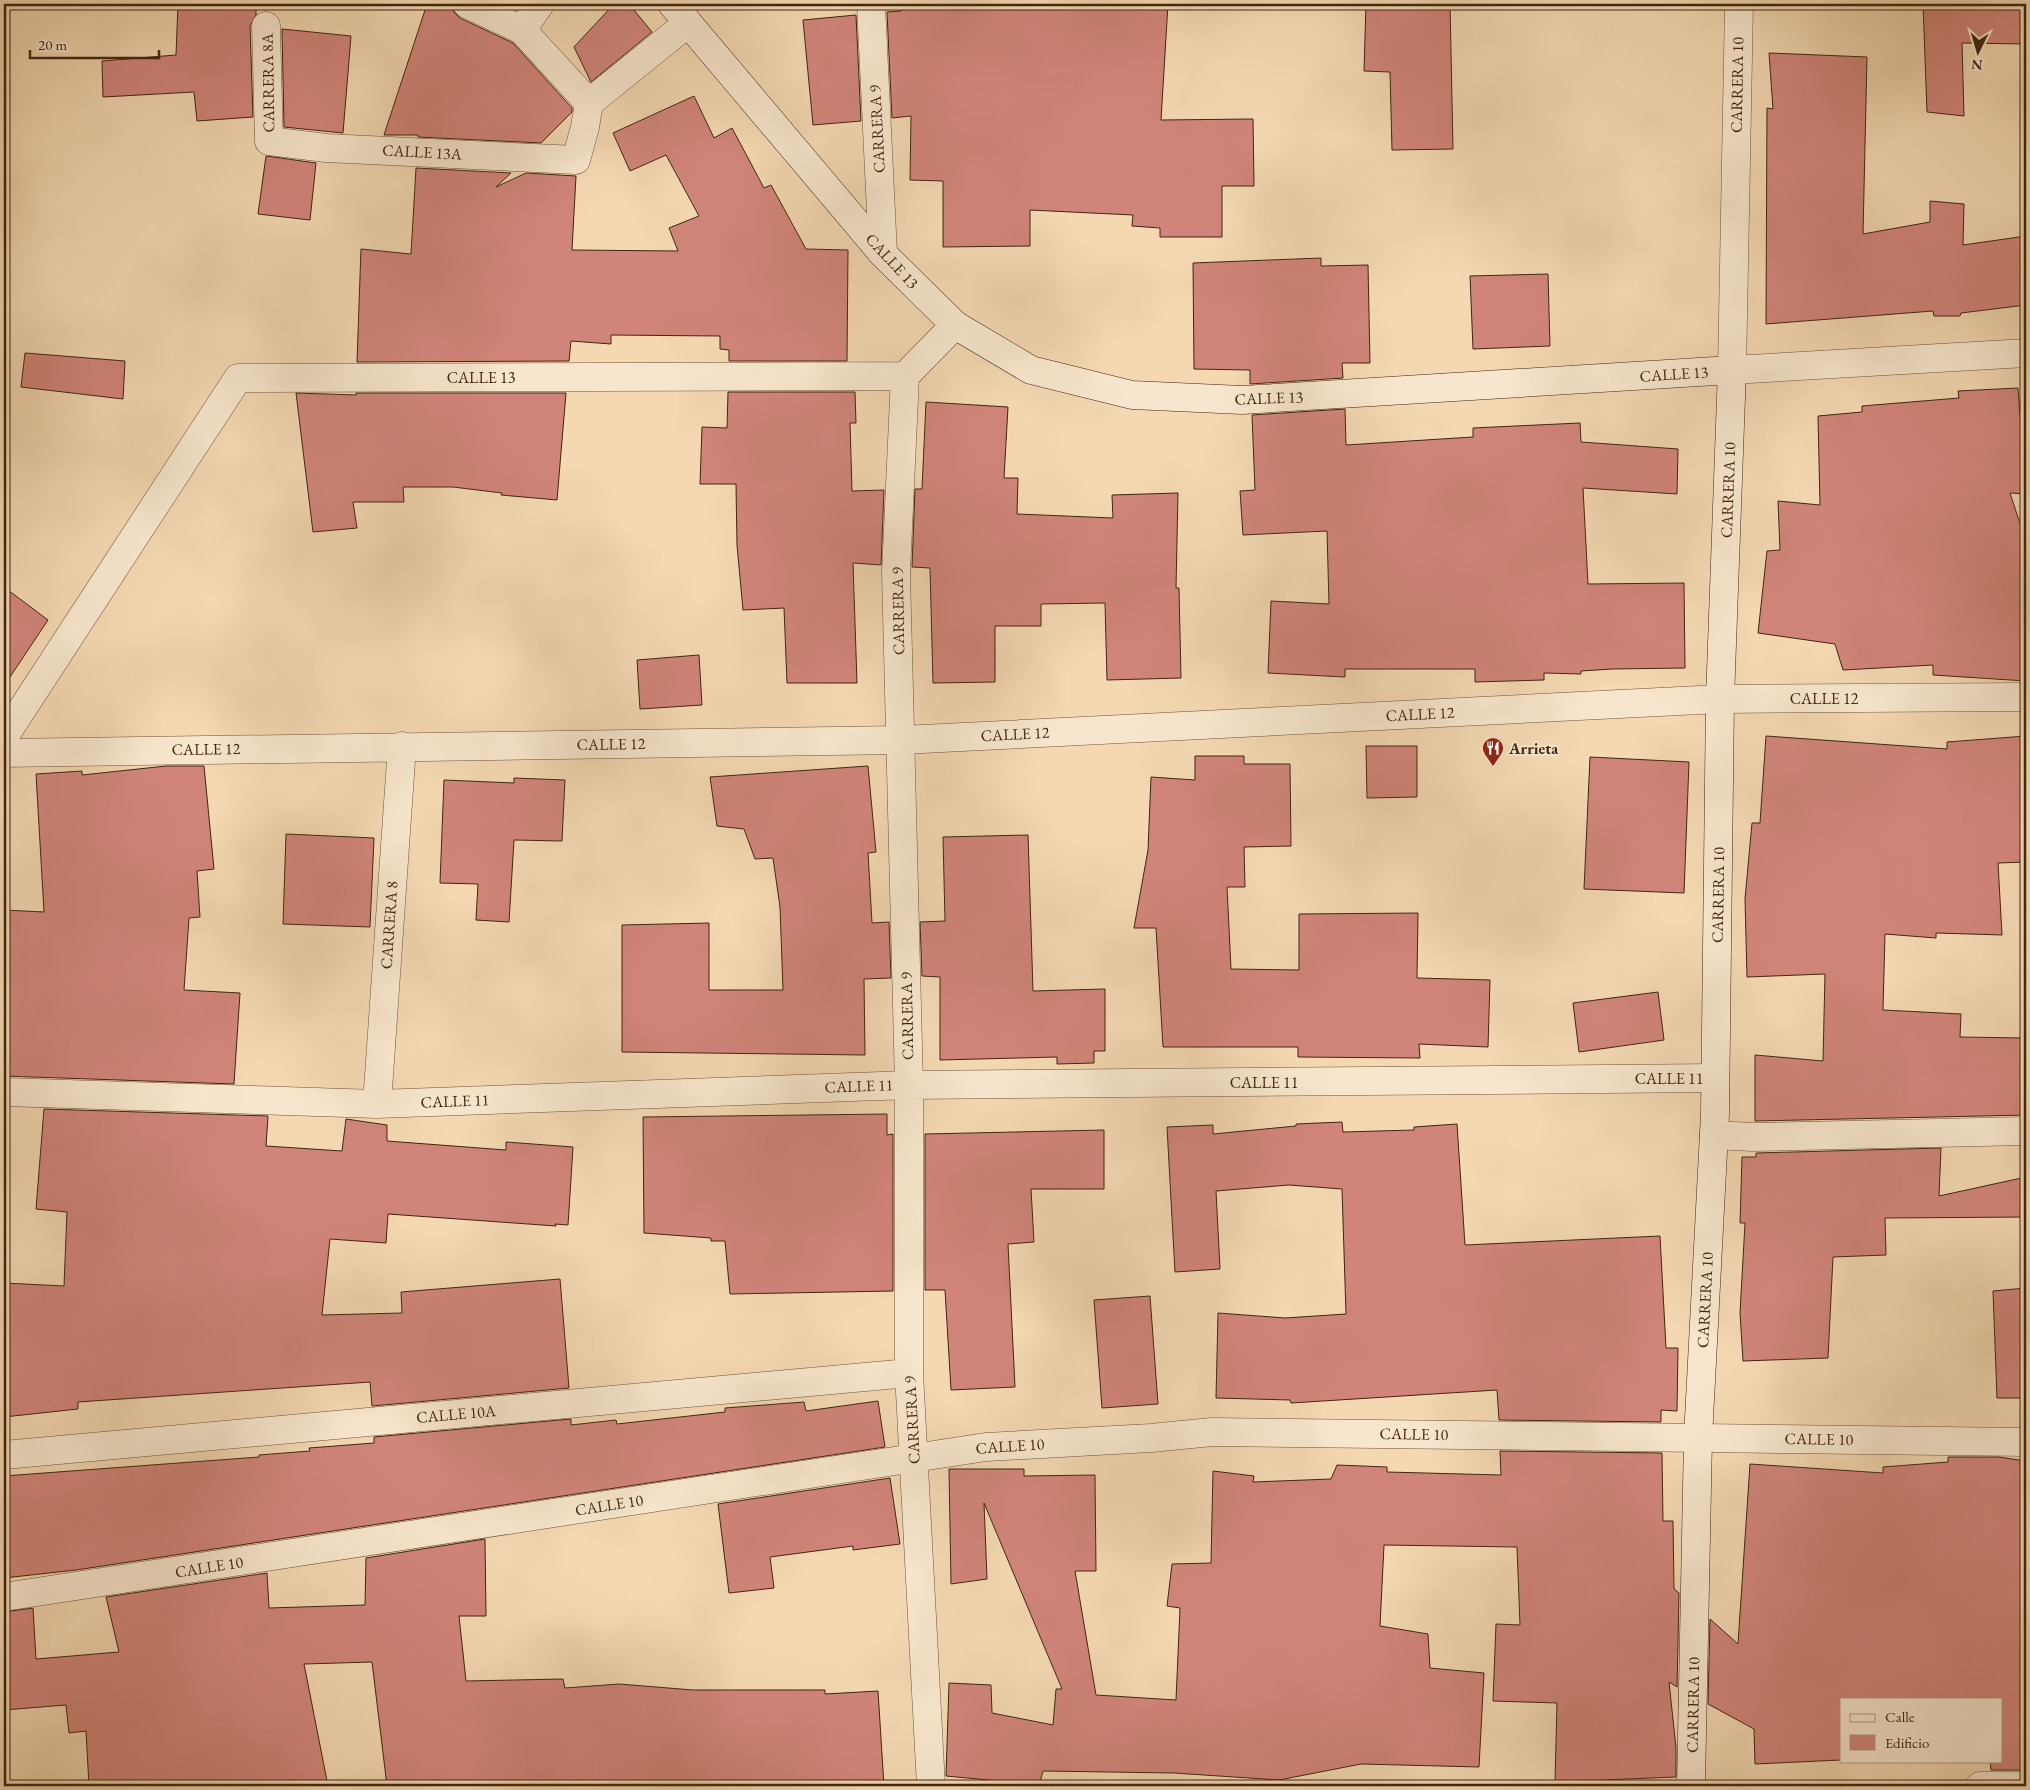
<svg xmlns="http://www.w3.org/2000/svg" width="2030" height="1790" viewBox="0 0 2030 1790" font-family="'EB Garamond',serif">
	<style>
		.building { fill: #d1857a; stroke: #412510 }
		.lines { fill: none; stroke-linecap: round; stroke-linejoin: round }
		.minor-casing { stroke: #6e5238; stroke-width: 29 }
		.secondary-casing { stroke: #412510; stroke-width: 29 }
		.minor { stroke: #f7e6cd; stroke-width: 28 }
		.secondary { stroke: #f7e6cd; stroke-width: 28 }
		.labels { text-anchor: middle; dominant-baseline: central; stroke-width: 4; stroke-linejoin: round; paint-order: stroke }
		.street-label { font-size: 16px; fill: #412510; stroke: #f7e6cd }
		.poi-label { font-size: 16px; font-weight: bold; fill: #412510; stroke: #f7e6cd; text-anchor: start }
	</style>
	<rect width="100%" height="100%" fill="#f3d8b2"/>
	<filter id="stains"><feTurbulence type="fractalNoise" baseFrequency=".004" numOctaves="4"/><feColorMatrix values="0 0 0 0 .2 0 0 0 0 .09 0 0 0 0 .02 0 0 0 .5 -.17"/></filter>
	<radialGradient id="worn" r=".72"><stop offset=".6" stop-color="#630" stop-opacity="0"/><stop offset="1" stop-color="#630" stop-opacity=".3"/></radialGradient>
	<path class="building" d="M178,4H256V15L250,26L253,117L197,121L194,92L103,97L102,61L176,55Z
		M427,4H452L454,12L460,18L513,43L572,108V112L541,143L418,137V135H384Z
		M614,4H629L652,32L591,82L574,47Z
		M901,4H1168L1161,120L1253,119L1254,186H1222V237H1160V228L1132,226L1133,215L1030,210V246L943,247V181L910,180L911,116L892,118L887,12L901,11Z
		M1366,4H1450L1453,149L1392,150L1390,72L1364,71Z
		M1923,4H2026V44L1962,43L1964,116L1927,112Z
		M856,15L861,121L813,125L803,20Z
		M282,29L351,36L343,133L284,127Z
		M1769,53L1867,57L1863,234L1930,222V201L1964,204L1963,245L2026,236V305L1961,313L1960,316H1934L1933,311L1766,324L1767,108L1773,109Z
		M694,96L714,138L732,128L764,188L771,185L806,249L848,250L847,361H729V350L720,349V336L611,335V344L571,341L569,361L357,362L361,249L411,254L416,168L511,173L496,187L526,173L576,176L572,250L678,251L669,228L699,216L666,155L630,171L613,133Z
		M266,156L316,163L310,220L258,214Z
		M1321,258V266L1368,265L1370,363H1342L1343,378L1250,384V370L1194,369L1193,263Z
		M1548,274L1550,346L1473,349L1470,276Z
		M25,353L125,361L123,399L21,387Z
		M2018,388L2026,494L2010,493L2026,542V681L1933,675V665L1843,670L1835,644L1758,633L1767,551L1780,550L1778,501L1820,505L1818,416L1862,412V406L1959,398L1958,391Z
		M728,392H855L856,423H850L852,491L884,490L881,565L853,563L857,683H787L784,608L743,610L737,545L736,484H700L702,427L727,428Z
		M296,393L356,395V393H566L557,500L501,495L502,493L453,487H403L404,502H353L357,528L313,532Z
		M926,402L1008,407L1004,478H1018L1017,514L1113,518L1112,495L1178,493L1176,588H1179L1181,678L1107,680L1105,603L1041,604V626H995V682L933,683L930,568L912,567L915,489H922Z
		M1345,409L1346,445L1473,437V428L1580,423L1581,442L1678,449L1677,494L1583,488L1588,584L1684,583L1685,668L1612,669L1581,671V674L1544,673V680L1475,682V669H1345V677L1268,673L1271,601L1329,604L1327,531L1243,535L1240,491L1255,490L1252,415Z
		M4,587L48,620L4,686Z
		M699,655L702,705L640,709L637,660Z
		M1766,736L1947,749V742L2026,736V862L1998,863L2002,935L1936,933V938L1885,934L1883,1010L1961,1014L1960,1037L2026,1038V1115L1755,1121V1055L1823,1061L1825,974L1747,977L1745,899L1752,823H1760Z
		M1366,746H1417V797L1367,798Z
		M1195,756H1244V764H1290L1291,846L1244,847L1245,887H1227L1231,969L1299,970V914L1418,913L1417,978L1490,980L1488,1047L1419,1044L1420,1058L1298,1057V1047H1163L1156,928H1134L1148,850L1151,777L1195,780Z
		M1590,757L1689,762L1684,893L1584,889Z
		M166,766H204L214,869L197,871L200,917L189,918L184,990L240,993L234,1084L4,1076V910L44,912L36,774L82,771V775Z
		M868,766L876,852L868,853L872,923L889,922L891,978L864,979L865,1055L622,1052V925L709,923V990H783L780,907L773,858L755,859L744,829L717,826L710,777Z
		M514,778L565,780L562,841L514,840L509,922L476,920L478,884L440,883L444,780L514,783Z
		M286,834L374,838L370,927L283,924Z
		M1028,835L1033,991L1105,989V1051H1094V1063L1057,1064V1057L940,1060V977L922,976L920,922L945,921L943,837Z
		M1658,992L1664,1040L1579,1052L1573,1003Z
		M44,1109L268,1116L266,1146L342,1151L346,1119L387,1125V1141L506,1150V1142L573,1147L568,1225L555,1224L556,1226L388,1214L386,1243L330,1239L322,1315L402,1313L401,1292L560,1279L569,1388L372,1406L370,1382L78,1402V1409L4,1417V1283L64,1286L67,1212L36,1209Z
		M887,1114V1135L893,1134V1291L730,1294L725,1241H711V1238L644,1233L643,1117Z
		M1342,1122L1343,1132L1414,1130V1127L1457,1124L1465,1245L1660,1236L1666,1348H1678L1677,1411L1661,1410V1422L1499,1420L1497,1390L1291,1403L1290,1400L1216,1398L1218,1313L1285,1318L1346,1314L1342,1189L1289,1185L1216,1191L1220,1269L1175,1272L1167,1127L1213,1125V1134L1296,1126V1124Z
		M1104,1130V1189H1031L1034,1242L1008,1244L1015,1387L951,1390L945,1290H925V1134Z
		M1941,1148L1939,1196L2026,1177V1217L1885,1218L1886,1255L1833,1257L1828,1358L1743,1361L1740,1313L1745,1223H1740L1742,1157H1756V1153Z
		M2026,1288V1398H1997L1993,1291Z
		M1150,1296L1158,1404L1102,1408L1094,1300Z
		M878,1401L885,1447L76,1570L4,1578V1476L259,1457V1455L310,1451L309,1448L374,1443V1437L571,1419V1425L616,1420L617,1424L725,1412V1408L804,1402L806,1411Z
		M1500,1451L1662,1453L1663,1521H1673L1674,1589L1679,1593L1677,1687L1669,1682L1676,1748V1777L1555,1782L1557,1703L1493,1701L1496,1624L1520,1625L1517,1547L1384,1545L1380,1626L1428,1634L1430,1668L1484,1673L1479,1767L1361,1764L1279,1780L1174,1773L1043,1771L1039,1786H1010V1782L946,1776L949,1683L991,1685L992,1713L1053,1725L1056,1689H1062L984,1503L987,1579L951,1584L949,1469H1024V1476L1095,1475L1096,1571H1075L1096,1695L1176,1700L1180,1608L1167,1606L1172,1564L1211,1563L1213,1471L1254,1476L1253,1482L1331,1479L1337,1465L1387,1467V1472L1501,1475Z
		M1948,1457H1999L2026,1461V1770H1991L1990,1761H2001V1699H1841V1760L1755,1764L1754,1729L1708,1704L1710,1619L1738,1644L1750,1464L1883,1473V1467L1948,1462Z
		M890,1478L900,1544L853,1550V1546L770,1557L774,1588L729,1593L718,1504Z
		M485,1539L486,1616H459L466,1681L563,1679L565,1688L619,1684L693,1690H825V1694L878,1691L884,1786H387L372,1662L304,1664L328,1786H89L86,1731L69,1733L66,1705L4,1710V1612L33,1608L36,1659L119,1652L106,1597L267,1573L269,1608L365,1605L366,1558Z"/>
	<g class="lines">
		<g class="minor-casing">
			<path id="minor" d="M871,4L883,254
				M1739,4L1732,370L2026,353
				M266,26L269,141L326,148L576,160L585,127L589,103L522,30L467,4
				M522,30L540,4
				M589,103L688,23
				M4,737L238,378L905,376
				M4,753L902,740L1720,699L2026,697
				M4,1092L377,1104L909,1085L1715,1078
				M377,1104L402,746
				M1714,1135L1752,1137L2026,1131
				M4,1455L909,1373
				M4,1597L986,1447L1151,1438L1212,1432L2026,1442
				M931,1786L909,1373V1085L896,573L905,376L955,325
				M1980,1786H2026"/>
		</g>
		<g class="secondary-casing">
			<path id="secondary" d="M672,4L883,254L955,325L1031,370L1132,395L1242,400L1732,370L1720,699L1715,1114L1698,1438L1691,1786"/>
		</g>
		<use href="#minor" class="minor"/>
		<use href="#secondary" class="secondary"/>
	</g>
	<defs>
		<g id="restaurant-pin" transform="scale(1.125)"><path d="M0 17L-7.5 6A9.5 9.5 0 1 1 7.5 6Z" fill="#8f2418" stroke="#f7e6cd"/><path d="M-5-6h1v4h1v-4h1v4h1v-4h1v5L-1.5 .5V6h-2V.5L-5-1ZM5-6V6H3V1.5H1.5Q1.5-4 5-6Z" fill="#fff"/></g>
	</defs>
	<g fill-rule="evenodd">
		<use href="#restaurant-pin" x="1493" y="748"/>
	</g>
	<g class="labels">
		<g class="street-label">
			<text transform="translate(268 83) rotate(-91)">CARRERA 8A</text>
			<text transform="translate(1737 85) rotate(-89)">CARRERA 10</text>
			<text transform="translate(877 129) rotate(-93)">CARRERA 9</text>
			<text transform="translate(422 152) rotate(3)">CALLE 13A</text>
			<text transform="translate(892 261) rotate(47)">CALLE 13</text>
			<text transform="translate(1674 374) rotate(-4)">CALLE 13</text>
			<text x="481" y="377">CALLE 13</text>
			<text transform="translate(1269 398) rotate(-2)">CALLE 13</text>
			<text transform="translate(1728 490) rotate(-88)">CARRERA 10</text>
			<text transform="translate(898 611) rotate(-91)">CARRERA 9</text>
			<text x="1824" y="698">CALLE 12</text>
			<text transform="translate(1420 714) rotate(-3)">CALLE 12</text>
			<text transform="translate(1015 734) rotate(-3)">CALLE 12</text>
			<text transform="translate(611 744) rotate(-1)">CALLE 12</text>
			<text transform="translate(206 749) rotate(-1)">CALLE 12</text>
			<text transform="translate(1718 895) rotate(-89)">CARRERA 10</text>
			<text transform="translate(389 925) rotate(-86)">CARRERA 8</text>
			<text transform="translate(907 1016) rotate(-91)">CARRERA 9</text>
			<text x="1669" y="1078">CALLE 11</text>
			<text x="1264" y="1082">CALLE 11</text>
			<text transform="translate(859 1086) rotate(-2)">CALLE 11</text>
			<text transform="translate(455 1101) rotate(-2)">CALLE 11</text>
			<text transform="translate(1705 1300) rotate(-87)">CARRERA 10</text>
			<text transform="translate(456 1414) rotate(-5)">CALLE 10A</text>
			<text transform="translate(912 1420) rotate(-93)">CARRERA 9</text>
			<text transform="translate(1414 1434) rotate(1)">CALLE 10</text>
			<text transform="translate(1819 1439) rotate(1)">CALLE 10</text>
			<text transform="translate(1010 1446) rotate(-4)">CALLE 10</text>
			<text transform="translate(609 1505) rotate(-9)">CALLE 10</text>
			<text transform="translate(209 1567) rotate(-9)">CALLE 10</text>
			<text transform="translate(1693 1705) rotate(-89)">CARRERA 10</text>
		</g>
		<g class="poi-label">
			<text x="1509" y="748">Arrieta</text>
		</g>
	</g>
	<rect width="2030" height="1790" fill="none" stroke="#f3d8b2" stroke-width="20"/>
	<rect x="5" y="5" width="2020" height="1780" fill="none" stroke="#412510" stroke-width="2.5"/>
	<rect x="10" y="10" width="2010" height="1770" fill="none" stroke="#412510"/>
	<rect x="1840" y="1698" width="162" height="65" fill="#f7e6cd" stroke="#ae9981"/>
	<rect x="1850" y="1714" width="25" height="8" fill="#f7e6cd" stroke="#ae9981"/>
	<text x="1885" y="1722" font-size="15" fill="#412510">Calle</text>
	<rect x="1850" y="1735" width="25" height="15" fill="#d1857a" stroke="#ae9981"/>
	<text x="1885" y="1748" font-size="15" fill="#412510">Edificio</text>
	<g transform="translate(1978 52) rotate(185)" stroke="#f7e6cd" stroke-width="4" paint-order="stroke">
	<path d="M0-4L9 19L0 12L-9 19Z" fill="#412510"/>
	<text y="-8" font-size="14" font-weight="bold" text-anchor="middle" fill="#412510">N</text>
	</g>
	<path d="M30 50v8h129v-8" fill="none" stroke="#412510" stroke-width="2.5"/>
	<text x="38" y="50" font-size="15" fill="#412510" stroke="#f7e6cd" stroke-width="4" paint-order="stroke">20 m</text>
	<rect width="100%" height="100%" filter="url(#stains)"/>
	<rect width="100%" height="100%" fill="url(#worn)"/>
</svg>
